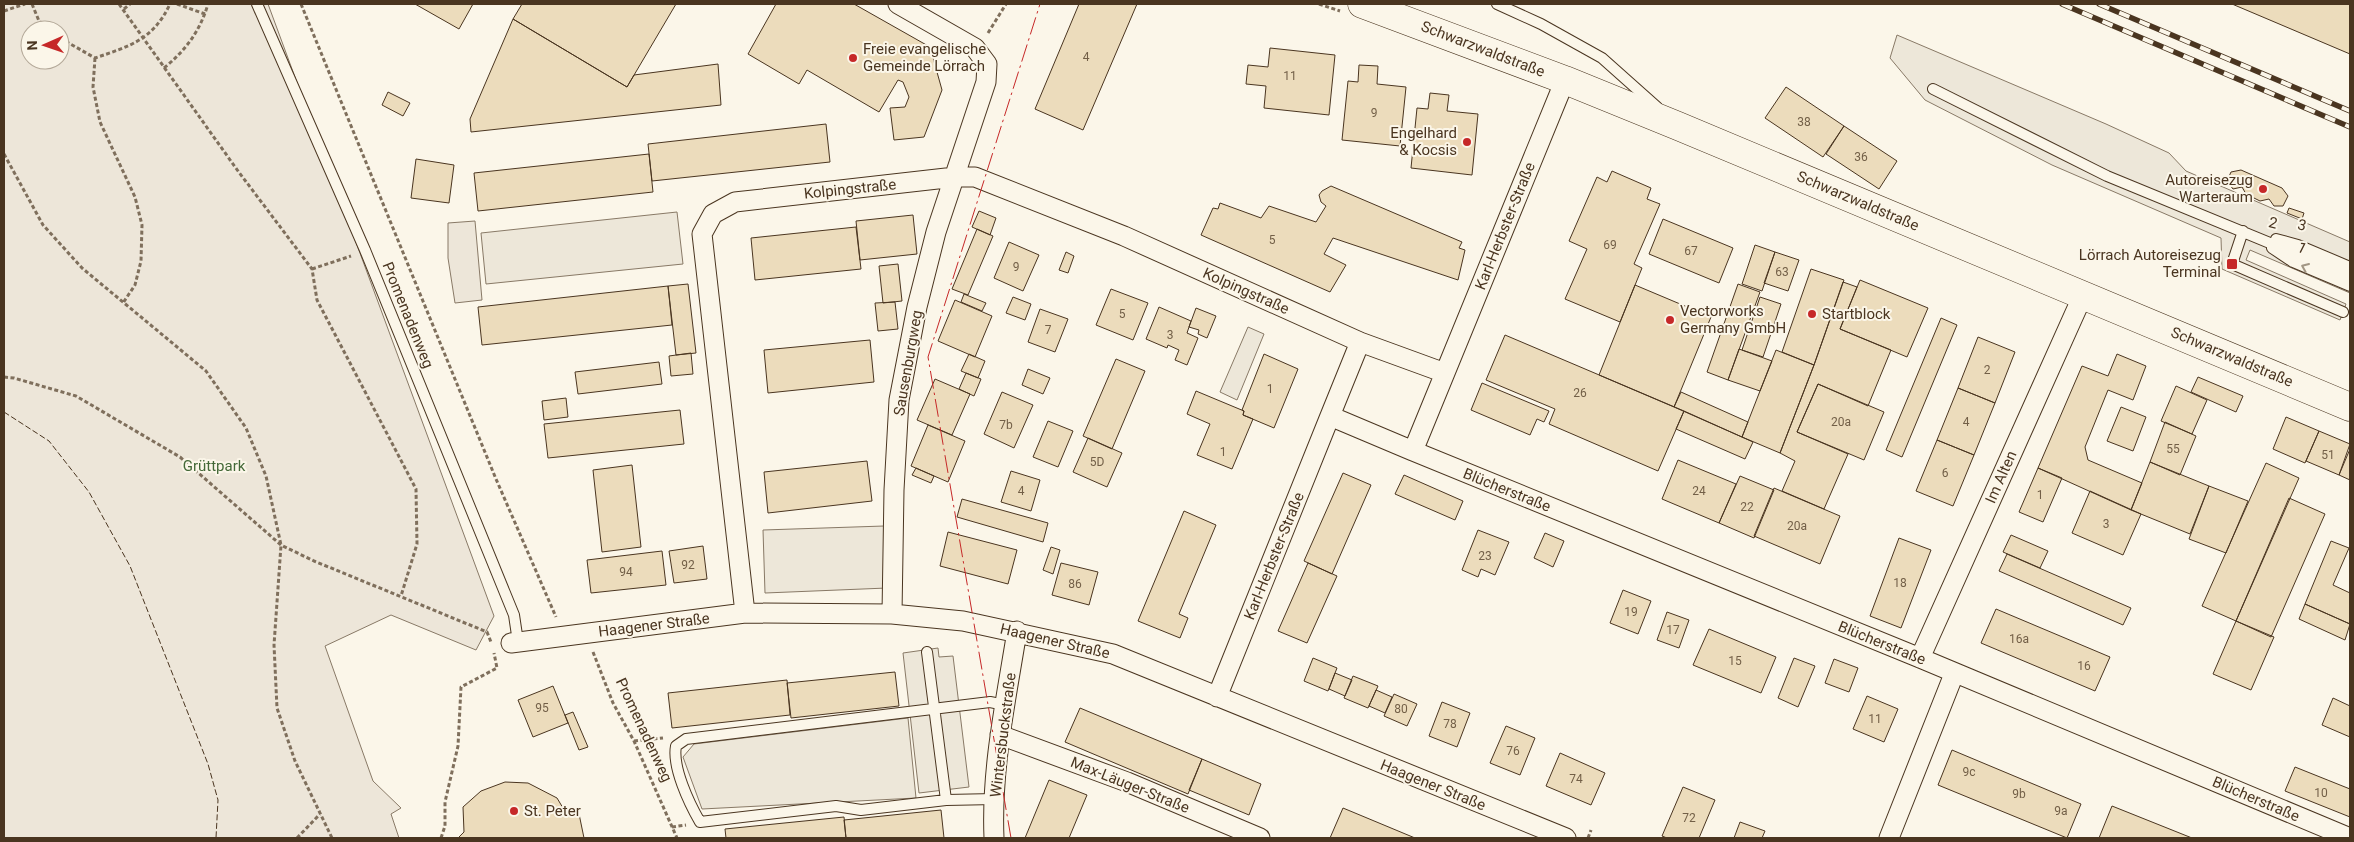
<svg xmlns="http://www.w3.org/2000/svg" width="2354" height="842" viewBox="0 0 2354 842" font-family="Roboto,sans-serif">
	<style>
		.green { fill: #ede6d9; stroke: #887966; fill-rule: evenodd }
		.parking { fill: #ede7d9; stroke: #887966 }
		.building { fill: #ecdcbc; stroke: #4a3520 }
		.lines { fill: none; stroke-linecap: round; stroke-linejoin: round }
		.lane-casing { stroke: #4a3520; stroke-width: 12 }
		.street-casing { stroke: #4a3520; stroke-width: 21 }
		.secondary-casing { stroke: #4a3520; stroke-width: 29 }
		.path { stroke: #7f6f5c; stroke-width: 3; stroke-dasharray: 4 2.5; stroke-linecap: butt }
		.lane { stroke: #fbf6e9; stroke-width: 10 }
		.street { stroke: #fbf6e9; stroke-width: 19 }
		.secondary { stroke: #fbf6e9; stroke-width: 28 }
		.rail-casing { stroke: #4a3520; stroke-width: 5.5 }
		.rail { stroke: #fbf6e9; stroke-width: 4; stroke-dasharray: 11; stroke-linecap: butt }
		.fence { stroke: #4a3520; stroke-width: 1; stroke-dasharray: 6 2.5; stroke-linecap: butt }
		.power { stroke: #c62828; stroke-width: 1; stroke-dasharray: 18 4 2.5 4; stroke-linecap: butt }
		.oneway { stroke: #a29684 }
		.poi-dot { fill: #c62828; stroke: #fbf6e9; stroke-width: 2 }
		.labels { text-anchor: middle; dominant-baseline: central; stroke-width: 4; stroke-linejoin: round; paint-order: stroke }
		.number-label { font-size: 12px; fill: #725f47 }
		.poi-label { font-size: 15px; fill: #4a3520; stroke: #fbf6e9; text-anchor: start }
		.street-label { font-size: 15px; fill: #4a3520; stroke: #fbf6e9 }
		.park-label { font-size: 15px; fill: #436837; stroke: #fbf6e9 }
	</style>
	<rect width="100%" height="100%" fill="#fbf6e9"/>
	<path class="green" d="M4,4H268L494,616L476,650L391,615L325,646L373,781L401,808L391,814L399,838H4ZM30,30H60V60H30Z
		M475,221L482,300L455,303L448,258V223Z"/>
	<path class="parking" d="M1897,35L2106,124L2169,153L2186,171L2350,242V293L2250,250L2246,260L2346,304L2340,320L2222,269L2221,238L2052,165L1925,100L1890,58Z
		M677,212L683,264L486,284L481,233Z
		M1248,327L1264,334L1237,400L1220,392Z
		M884,526L887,588L765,593L763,530Z
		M938,648L939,657L953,656L969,787L919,793L903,653Z
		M908,718L916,798L702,809L683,757L694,744Z"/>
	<path class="building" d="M415,4H473L459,29Z
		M522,4H676L627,87L513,19Z
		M776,4H854L930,47L942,90L924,137L894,140L890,108L905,107L909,97L903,82L898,80L879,112L807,70L799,84L748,54Z
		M1079,4H1137L1083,130L1035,109Z
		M2232,4H2350V54Z
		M513,19L627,87L634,75L718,64L721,105L471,132L470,119Z
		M1270,48L1335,55L1329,115L1264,108L1266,86L1246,84L1248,65L1268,67Z
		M1359,65L1378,66L1377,84L1406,87L1400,146L1342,140L1348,81L1358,82Z
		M1786,87L1844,126L1823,157L1765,118Z
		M388,92L410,103L403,116L382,105Z
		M1430,93L1449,95L1447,111L1478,114L1472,175L1411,168L1417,108L1428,109Z
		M826,124L830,162L652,181L648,144Z
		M1844,126L1897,161L1879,189L1826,154Z
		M649,154L653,192L478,211L474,173Z
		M416,159L454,165L449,203L411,198Z
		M2241,170L2282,188L2288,196L2283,206H2274L2269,199L2260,201L2246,194L2242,187L2233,189L2227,181L2231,172Z
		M1612,171L1651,188L1647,199L1660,204L1634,264L1642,268L1620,322L1565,299L1587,249L1569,241L1597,177L1607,182Z
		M1331,186L1462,242L1459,248L1465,250L1458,280L1333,238L1324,254L1346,265L1330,292L1201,235L1213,208L1218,209L1220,203L1261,218L1269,206L1316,222L1326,206L1321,202L1319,195L1322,191Z
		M2289,208L2304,213L2302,219L2287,213Z
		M979,211L996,218L990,235L972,227Z
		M913,215L917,254L860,260L856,221Z
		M1663,219L1733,248L1719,283L1649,254Z
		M856,227L861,269L755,280L751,238Z
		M977,229L993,236L968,295L952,289Z
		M1009,242L1039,255L1023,291L994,278Z
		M1755,245L1775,252L1762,291L1742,284Z
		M1066,252L1074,256L1068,273L1059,270Z
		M1775,252L1799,260L1788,291L1764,283Z
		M898,264L902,301L883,303L879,266Z
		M1811,269L1844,280L1814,365L1782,352Z
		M1860,280L1928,308L1907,357L1840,329Z
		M1843,282L1857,287L1840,329L1891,350L1868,406L1818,384L1797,432L1848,454L1824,509L1782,491L1795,461L1780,453L1814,365Z
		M688,284L696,353L676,355L668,286Z
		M1738,284L1760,292L1728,380L1707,372Z
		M1635,285L1711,317L1674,407L1599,375Z
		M668,286L672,325L482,345L478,307Z
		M1111,289L1148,303L1133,340L1096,325Z
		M964,294L986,303L982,311L961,302Z
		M1013,297L1031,304L1025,320L1006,313Z
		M1760,297L1781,304L1763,357L1742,350Z
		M955,300L992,316L975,357L938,341Z
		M895,302L898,329L878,331L875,303Z
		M1159,307L1191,321L1187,333L1198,338L1187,365L1175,360L1179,350L1168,345L1167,348L1146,339Z
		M1196,308L1216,316L1207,338L1198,334L1199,330L1189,327Z
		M1040,309L1068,319L1055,352L1028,342Z
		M1941,318L1957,325L1902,457L1886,450Z
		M1505,335L1684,411L1658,471L1549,424L1555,409L1486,380Z
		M1978,337L2015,352L1995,403L1958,388Z
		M870,340L874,382L768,393L764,350Z
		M1739,349L1772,361L1760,391L1728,380Z
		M1776,350L1814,365L1780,453L1742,437Z
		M691,353L693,374L671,376L669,356Z
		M969,354L985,361L978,378L961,371Z
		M1264,354L1298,369L1274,428L1243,415L1244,411L1242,410Z
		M2117,354L2146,366L2133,400L2108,390L2085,447L2088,460L2142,483L2131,510L2038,468L2082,366L2108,376Z
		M1116,359L1145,371L1112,449L1083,436Z
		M659,362L662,384L578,394L575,372Z
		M1028,369L1050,378L1043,394L1022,385Z
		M966,373L981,379L974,396L959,389Z
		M2198,377L2243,396L2236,412L2191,392Z
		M935,379L970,394L952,435L917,420Z
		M1482,383L1549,411L1544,422L1537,419L1530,435L1471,410Z
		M1818,384L1884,412L1864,460L1797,432Z
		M2176,386L2207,400L2192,434L2161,421Z
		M1958,388L1995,403L1974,455L1937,440Z
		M1196,391L1244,411L1243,415L1253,419L1232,469L1197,455L1210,424L1187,414Z
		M1002,392L1033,405L1014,448L984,434Z
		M1681,392L1748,422L1742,437L1674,407Z
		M566,398L568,417L544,420L542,401Z
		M2121,407L2146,417L2133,451L2107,441Z
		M680,410L684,444L548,458L544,424Z
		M1684,411L1753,442L1745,459L1676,429Z
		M2286,417L2319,431L2305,463L2273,449Z
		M1048,421L1073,431L1058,467L1033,457Z
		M2165,422L2196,436L2180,475L2150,462Z
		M928,425L965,441L948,482L911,466Z
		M2319,431L2350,444L2339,475L2306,461Z
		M1088,438L1122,453L1107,487L1073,472Z
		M1937,440L1974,455L1953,506L1916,491Z
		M2350,449V480L2339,475Z
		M1678,460L1736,484L1719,523L1662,499Z
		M867,461L872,501L768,513L764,472Z
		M2150,462L2209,486L2190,534L2131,510Z
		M2266,463L2299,478L2236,621L2202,606Z
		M632,465L641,547L602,552L593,470Z
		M916,468L934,476L931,483L912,475Z
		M2038,468L2062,478L2043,522L2019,512Z
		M1011,471L1040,480L1031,511L1001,502Z
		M1343,473L1371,485L1332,574L1304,561Z
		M1404,475L1463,501L1455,520L1395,494Z
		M1740,476L1774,490L1754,538L1719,523Z
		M2209,486L2248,501L2226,553L2189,539Z
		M1774,488L1840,516L1820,564L1754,536Z
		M2090,491L2141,514L2123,555L2072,533Z
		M2289,498L2325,514L2271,637L2236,621Z
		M962,499L1048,523L1043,542L957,517Z
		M1184,511L1216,525L1179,614L1188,618L1180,638L1138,621Z
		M1478,530L1509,542L1495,575L1481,569L1478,577L1462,570Z
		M948,532L1017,550L1008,584L940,566Z
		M1545,533L1564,541L1553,567L1534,558Z
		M2011,535L2048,551L2040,568L2003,552Z
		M1899,538L1931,550L1901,628L1870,616Z
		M2331,541L2349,548L2333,585L2350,593V624L2305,604Z
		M703,546L707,579L674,583L669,551Z
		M1051,547L1060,550L1053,574L1043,570Z
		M662,551L666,585L591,593L587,560Z
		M2007,554L2131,608L2123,625L1999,571Z
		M1061,563L1098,572L1089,605L1052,595Z
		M1308,563L1337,576L1307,643L1278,631Z
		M1623,590L1651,601L1638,634L1610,623Z
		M2305,604L2350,624L2345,640L2299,619Z
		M1996,609L2110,657L2095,691L1981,643Z
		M1667,612L1689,620L1679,648L1657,640Z
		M2236,621L2274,637L2251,690L2213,674Z
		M1709,629L1776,657L1761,693L1693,665Z
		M1313,658L1337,668L1328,691L1304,681Z
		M1794,658L1815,666L1798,707L1778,698Z
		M1834,659L1858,668L1849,692L1825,683Z
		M895,672L899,706L791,718L787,683Z
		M1335,673L1352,680L1345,696L1329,689Z
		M1353,676L1378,686L1368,708L1344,698Z
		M787,680L790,715L672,728L668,693Z
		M553,686L568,723L533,737L518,700Z
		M1376,690L1392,697L1385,713L1369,706Z
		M1394,694L1417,704L1407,726L1384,716Z
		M1867,696L1898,709L1884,742L1853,729Z
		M2333,698L2350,706V737L2322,725Z
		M1442,702L1470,713L1457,747L1429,736Z
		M1080,708L1202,759L1188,794L1065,742Z
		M573,712L588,747L579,750L565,715Z
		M1506,726L1535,738L1520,775L1490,763Z
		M1952,750L2081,804L2067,838L1938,785Z
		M1560,753L1605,773L1591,805L1546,786Z
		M1202,759L1261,784L1249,815L1189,790Z
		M2295,767L2350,789V817L2285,791Z
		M1049,780L1087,795L1069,838H1025Z
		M505,782L528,783L557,798L566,813L578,809L584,838H458L464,832L463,807L481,791Z
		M1683,787L1715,800L1699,838H1667L1662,836Z
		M2112,806L2192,838H2099Z
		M1343,808L1415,838H1330Z
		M941,810L944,838H846L844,820Z
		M844,817L846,838H726L725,829Z
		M1740,822L1765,831L1762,838H1734Z"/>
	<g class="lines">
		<g class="lane-casing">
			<path id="lane" d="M257,4L365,250L514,615L518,642
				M1497,4L1541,24L1602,58L1657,107
				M1933,89L2107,176L2350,276
				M2243,231L2232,264L2343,312
				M2276,239L2298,245L2350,267
				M2272,248L2293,262L2350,286
				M927,652L946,800
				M995,799L946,800L861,810L836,806L700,822C689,803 672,767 676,746L686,739L990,702L1005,705"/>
		</g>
		<g class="street-casing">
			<path id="street" d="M1360,342L1330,416L1413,451L1565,80
				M1413,451L1920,658L2350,838
				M745,613L702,234L713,214L735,202L955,177H975L1124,236L1360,342L1445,373
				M892,614L894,490L899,400L917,307L936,232L986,82L987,64L975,48L898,4
				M511,643L745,613L892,614L963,621L1113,654L1566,838
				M1920,658L2083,295
				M1217,697L1330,416
				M1000,735L1127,782L1260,838
				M994,838C991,769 1006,700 1017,631
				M1889,838L1954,674"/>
		</g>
		<g class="secondary-casing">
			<path id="secondary" d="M1362,4L1565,80L1678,126L2350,407"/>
		</g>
		<path class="path" d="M32,4L39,21L50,30
			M119,4L238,171L312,269L317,300L416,489L417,544L401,596
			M177,4L205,14
			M301,4L496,479L556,617
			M1319,4L1340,11
			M124,9L130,4
			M4,11L25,4
			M988,33L1006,4
			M60,38L95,58C130,46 153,40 170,4
			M95,58L93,87L100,122L135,197L142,225L141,261L135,285L123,303
			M164,68C186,50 200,31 208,4
			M4,154L43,225L82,268L206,371L246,428L266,476L281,545L274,645L277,708L295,761L332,838
			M312,269L351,256
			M4,377L14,378L76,396L180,457L281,545L314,561L487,632L491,642
			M593,652L613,703L634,741L677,838
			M634,741L663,738
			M672,827L686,825
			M297,838L320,814
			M441,838L445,826V802L458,746L461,687L497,668L494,653
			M1588,838L1591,830"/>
		<use href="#lane" class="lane"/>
		<use href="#street" class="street"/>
		<use href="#secondary" class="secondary"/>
		<g class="rail-casing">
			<path id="rail" d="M2062,4L2350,127
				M2099,4L2350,111"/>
		</g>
		<use href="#rail" class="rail"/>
		<path class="fence" d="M4,412L49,441L89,492L130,566L208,764L218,800L216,838"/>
		<path class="power" d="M1011,838L928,357L1040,4"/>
	</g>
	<defs><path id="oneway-chevron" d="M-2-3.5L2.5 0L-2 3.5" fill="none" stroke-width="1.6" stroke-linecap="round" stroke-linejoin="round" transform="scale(1.25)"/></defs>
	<use class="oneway" href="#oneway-chevron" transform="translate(2305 267) rotate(-157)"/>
	<g class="poi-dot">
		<circle cx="853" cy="58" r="5"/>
		<circle cx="1467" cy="142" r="5"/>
		<circle cx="2263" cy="189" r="5"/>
		<rect x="2226" y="258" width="12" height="12" rx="2.5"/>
		<circle cx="1812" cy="314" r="5"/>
		<circle cx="1670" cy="320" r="5"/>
		<circle cx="514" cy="811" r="5"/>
	</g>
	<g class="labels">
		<g class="number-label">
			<text x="1086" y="57">4</text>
			<text x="1290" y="76">11</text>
			<text x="1374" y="113">9</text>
			<text x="1804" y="122">38</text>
			<text x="1861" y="157">36</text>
			<text x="1272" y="240">5</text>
			<text x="1610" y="245">69</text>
			<text x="1691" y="251">67</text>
			<text x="1016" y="267">9</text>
			<text x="1782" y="272">63</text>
			<text x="1122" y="314">5</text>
			<text x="1048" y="330">7</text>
			<text x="1170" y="335">3</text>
			<text x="1987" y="370">2</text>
			<text x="1270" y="389">1</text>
			<text x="1580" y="393">26</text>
			<text x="1841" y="422">20a</text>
			<text x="1966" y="422">4</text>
			<text x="1006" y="425">7b</text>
			<text x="2173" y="449">55</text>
			<text x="1223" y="452">1</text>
			<text x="2328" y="455">51</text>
			<text x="1097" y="462">5D</text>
			<text x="1945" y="473">6</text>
			<text x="1021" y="491">4</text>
			<text x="1699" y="491">24</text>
			<text x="2040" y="495">1</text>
			<text x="1747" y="507">22</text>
			<text x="2106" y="524">3</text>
			<text x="1797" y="526">20a</text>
			<text x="1485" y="556">23</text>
			<text x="688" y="565">92</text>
			<text x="626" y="572">94</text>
			<text x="1900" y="583">18</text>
			<text x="1075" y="584">86</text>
			<text x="1631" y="612">19</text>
			<text x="1673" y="630">17</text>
			<text x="2019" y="639">16a</text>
			<text x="1735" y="661">15</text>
			<text x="2084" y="666">16</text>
			<text x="542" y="708">95</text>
			<text x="1401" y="709">80</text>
			<text x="1875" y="719">11</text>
			<text x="1450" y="724">78</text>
			<text x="1513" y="751">76</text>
			<text x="1969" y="772">9c</text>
			<text x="1576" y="779">74</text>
			<text x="2321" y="793">10</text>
			<text x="2019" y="794">9b</text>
			<text x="2061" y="811">9a</text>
			<text x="1689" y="818">72</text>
		</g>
		<g class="poi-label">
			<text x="863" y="49">Freie evangelische<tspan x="863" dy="17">Gemeinde Lörrach</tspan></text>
			<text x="1457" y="133" text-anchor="end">Engelhard<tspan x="1457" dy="17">&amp; Kocsis</tspan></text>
			<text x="2253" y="180" text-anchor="end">Autoreisezug<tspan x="2253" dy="17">Warteraum</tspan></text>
			<text x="2221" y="255" text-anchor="end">Lörrach Autoreisezug<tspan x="2221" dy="17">Terminal</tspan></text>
			<text x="1680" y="311">Vectorworks<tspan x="1680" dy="17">Germany GmbH</tspan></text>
			<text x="1822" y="314">Startblock</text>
			<text x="524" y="811">St. Peter</text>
		</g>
		<g class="street-label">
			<text transform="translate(1483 49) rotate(21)">Schwarzwaldstraße</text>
			<text transform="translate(850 189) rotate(-6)">Kolpingstraße</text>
			<text transform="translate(1858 201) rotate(23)">Schwarzwaldstraße</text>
			<text transform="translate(2273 223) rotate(14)">2</text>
			<text transform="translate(2302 225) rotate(13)">3</text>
			<text transform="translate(1505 226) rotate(-68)">Karl-Herbster-Straße</text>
			<text transform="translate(2302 248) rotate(27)">1</text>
			<text transform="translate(1246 291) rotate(24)">Kolpingstraße</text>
			<text transform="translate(408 315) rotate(68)">Promenadenweg</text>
			<text transform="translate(2232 357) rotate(23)">Schwarzwaldstraße</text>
			<text transform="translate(908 363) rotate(-80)">Sausenburgweg</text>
			<text transform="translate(2001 477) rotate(-66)">Im Alten</text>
			<text transform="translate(1507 490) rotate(22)">Blücherstraße</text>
			<text transform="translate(1274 556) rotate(-68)">Karl-Herbster-Straße</text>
			<text transform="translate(654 625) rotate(-7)">Haagener Straße</text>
			<text transform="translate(1055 641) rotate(13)">Haagener Straße</text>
			<text transform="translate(1882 643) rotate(22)">Blücherstraße</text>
			<text transform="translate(644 730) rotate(65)">Promenadenweg</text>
			<text transform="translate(1003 735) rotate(-83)">Wintersbuckstraße</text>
			<text transform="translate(1130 785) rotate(22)">Max-Läuger-Straße</text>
			<text transform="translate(1433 785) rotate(22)">Haagener Straße</text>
			<text transform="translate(2256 799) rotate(23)">Blücherstraße</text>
		</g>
		<g class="park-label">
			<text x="214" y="466">Grüttpark</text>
		</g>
	</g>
	<rect width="2354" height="842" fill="none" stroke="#4a3520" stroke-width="10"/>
	<g transform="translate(45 45) rotate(268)"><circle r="24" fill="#fbf6e9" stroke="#b4a999"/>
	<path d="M0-4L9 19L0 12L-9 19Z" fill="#c62828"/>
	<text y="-8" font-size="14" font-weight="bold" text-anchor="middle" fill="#4a3520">N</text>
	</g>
</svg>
